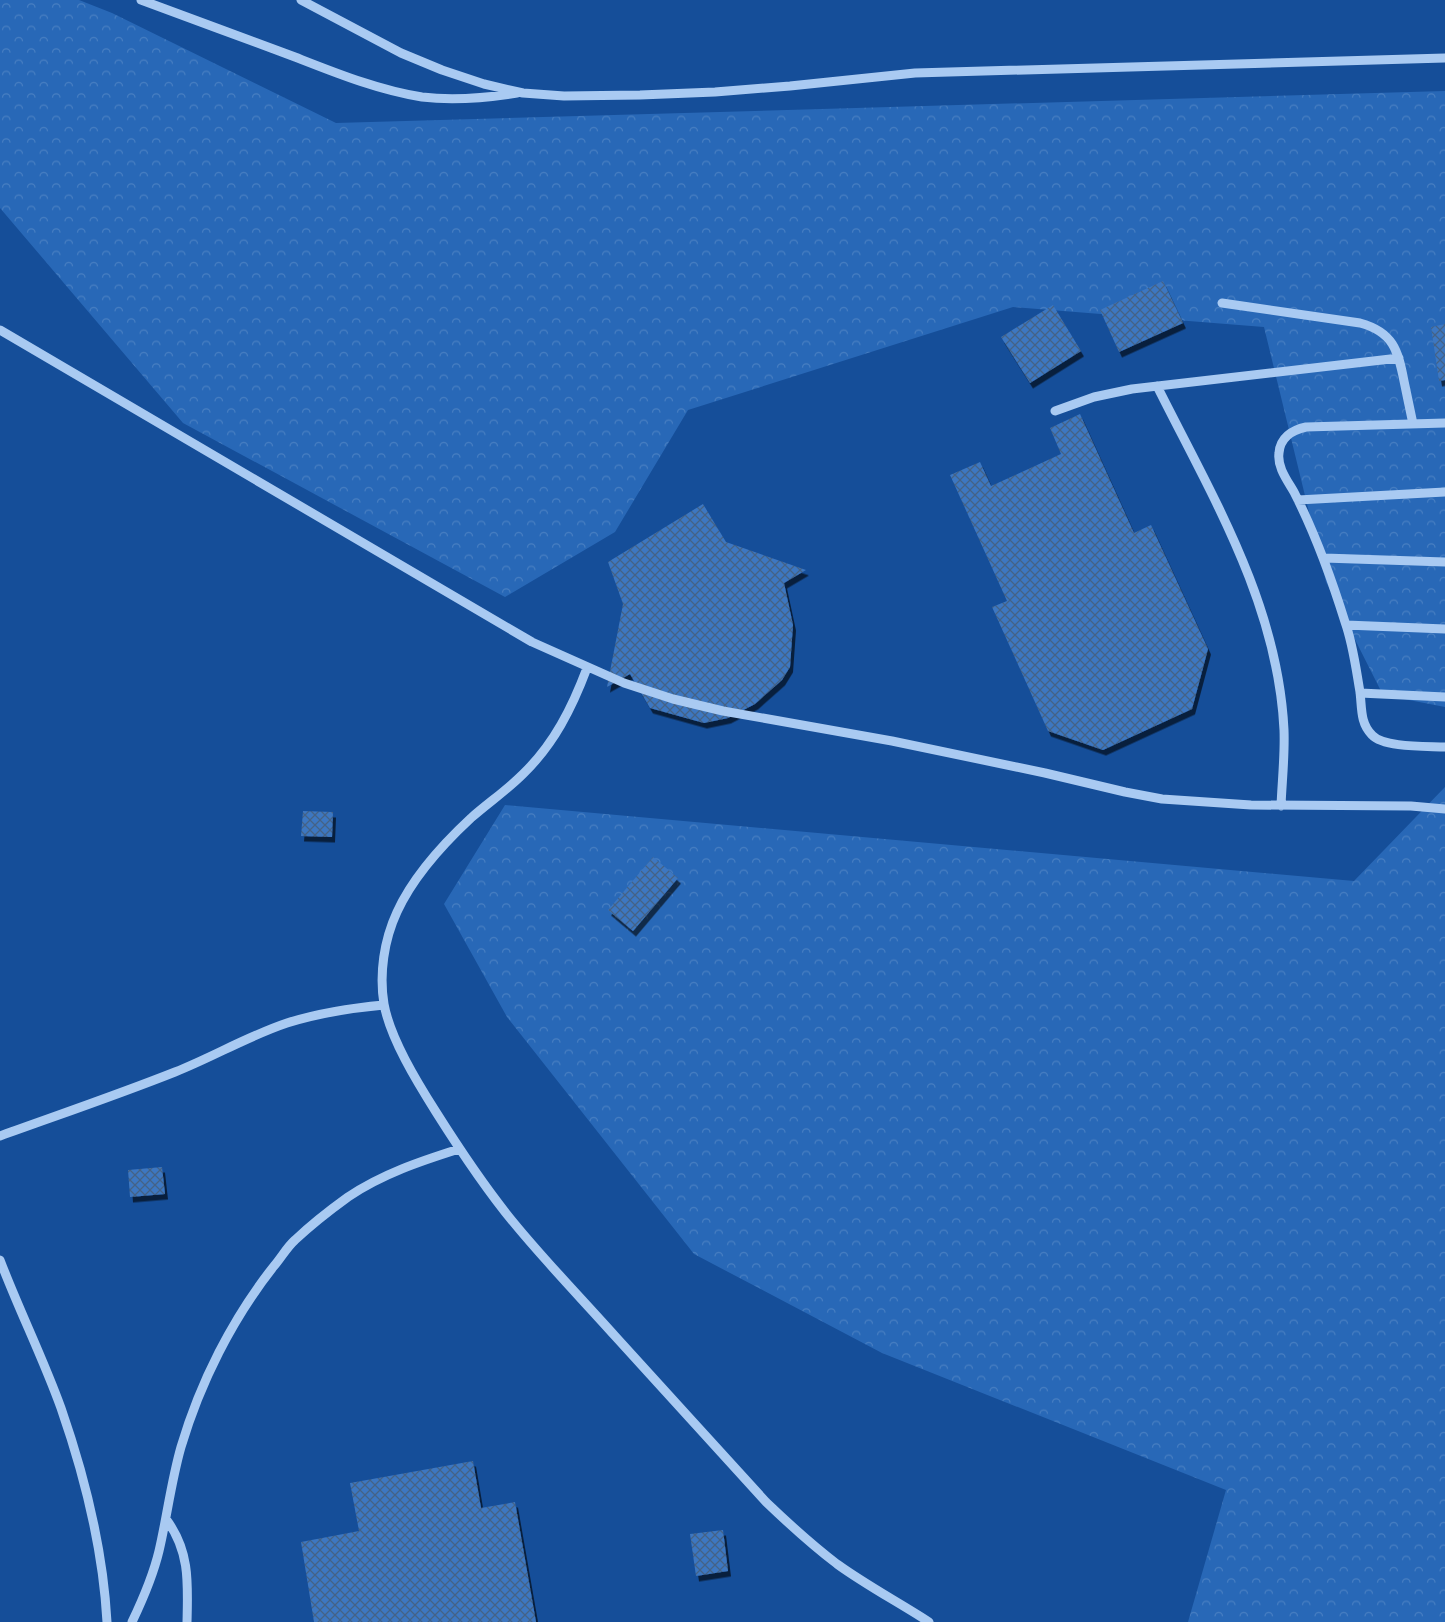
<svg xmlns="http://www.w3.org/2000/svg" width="1445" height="1622" viewBox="0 0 1445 1622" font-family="'Titillium Web',sans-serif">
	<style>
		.forest { fill: url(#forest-crowns) }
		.building { fill: url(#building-cross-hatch); filter: url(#shadow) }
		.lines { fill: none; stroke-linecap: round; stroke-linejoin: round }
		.minor { stroke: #a9caf2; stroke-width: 9 }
	</style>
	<defs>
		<pattern id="forest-crowns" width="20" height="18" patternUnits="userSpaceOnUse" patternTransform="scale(1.25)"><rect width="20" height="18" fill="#2868b7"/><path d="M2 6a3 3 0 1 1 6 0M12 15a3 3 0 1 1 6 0" fill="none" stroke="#487fc2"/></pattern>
		<pattern id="building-cross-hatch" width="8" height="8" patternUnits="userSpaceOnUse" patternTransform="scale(1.25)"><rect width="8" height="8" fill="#3d77c1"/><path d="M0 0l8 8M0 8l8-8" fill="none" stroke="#446286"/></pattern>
		<filter id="shadow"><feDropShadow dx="3" dy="5.5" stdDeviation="0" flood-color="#0009"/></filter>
	</defs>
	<rect width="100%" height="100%" fill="#154e99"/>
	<path class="forest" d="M0,0H79L112,13L336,123L1445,91V707L1383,695L1326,582L1264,327L1013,307L688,410L615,532L505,597L183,423L0,208Z
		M1445,787V1622H1188L1226,1490L882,1353L694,1254L507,1017L444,904L505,805L1354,881Z"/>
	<path class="building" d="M1163,281L1183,323L1119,352L1100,310Z
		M1053,305L1081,351L1030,383L1001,337Z
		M1445,324V380L1439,381L1431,327Z
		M1080,414L1134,533L1151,525L1208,649L1192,709L1103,750L1048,731L992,607L1007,601L950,475L980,462L991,486L1061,454L1050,428Z
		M703,504L726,542L806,570L784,583L793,625L790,667L782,680L755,704L728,718L704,723L650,708L630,674L607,687L623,604L608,562Z
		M303,811L333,812L332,837L301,836Z
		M653,857L678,878L633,931L608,910Z
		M162,1167L165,1194L130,1197L128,1170Z
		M473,1461L481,1508L515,1502L536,1622H314L301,1542L359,1531L350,1483Z
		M723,1530L728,1571L696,1576L690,1534Z"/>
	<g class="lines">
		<path class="minor" d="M141,0C192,19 244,38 295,57C336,73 378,90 422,97C454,101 486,98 517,93
			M301,0L401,53L442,70L484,84L523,93L564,96L640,95L715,92L790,86L915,73L1445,58
			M1222,303L1360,323C1393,332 1398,350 1404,381C1407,395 1410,410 1413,424
			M0,330L532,642L624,683L673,699L723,711L892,741L1045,773L1125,792L1162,799L1251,805L1411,806L1445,809
			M1157,386C1212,496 1278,604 1284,730C1285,755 1282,781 1281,806
			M1055,411L1094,397L1132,389L1399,358
			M1445,423L1306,427C1292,430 1280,438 1279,453C1277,467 1287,480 1294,492C1315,533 1331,577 1345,622C1353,644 1356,669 1360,692C1362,708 1360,723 1372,735C1384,748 1427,746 1445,747
			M1298,500L1445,492
			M1324,558L1445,562
			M1346,625L1445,629
			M587,668C572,708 554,744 523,774C507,790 488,803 471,818C443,844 413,877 397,912C384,940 379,974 384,1004C390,1038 417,1082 436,1112C460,1150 485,1188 514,1223C546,1262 581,1298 615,1336C665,1391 716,1447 766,1502C789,1524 812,1545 837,1564C866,1585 898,1602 929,1622
			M1360,693L1445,697
			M0,1136C58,1115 117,1095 175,1072C213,1057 248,1036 287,1023C319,1013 351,1008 384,1005
			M0,1260C19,1310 43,1358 61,1408C85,1477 103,1548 107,1622
			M166,1519C190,1551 188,1583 187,1622
			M132,1622C143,1599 153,1576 159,1551C167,1517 171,1482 181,1447C200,1383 232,1319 274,1266C281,1258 287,1247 295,1240C312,1224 330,1210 348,1197C382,1174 421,1161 459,1149"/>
	</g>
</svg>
